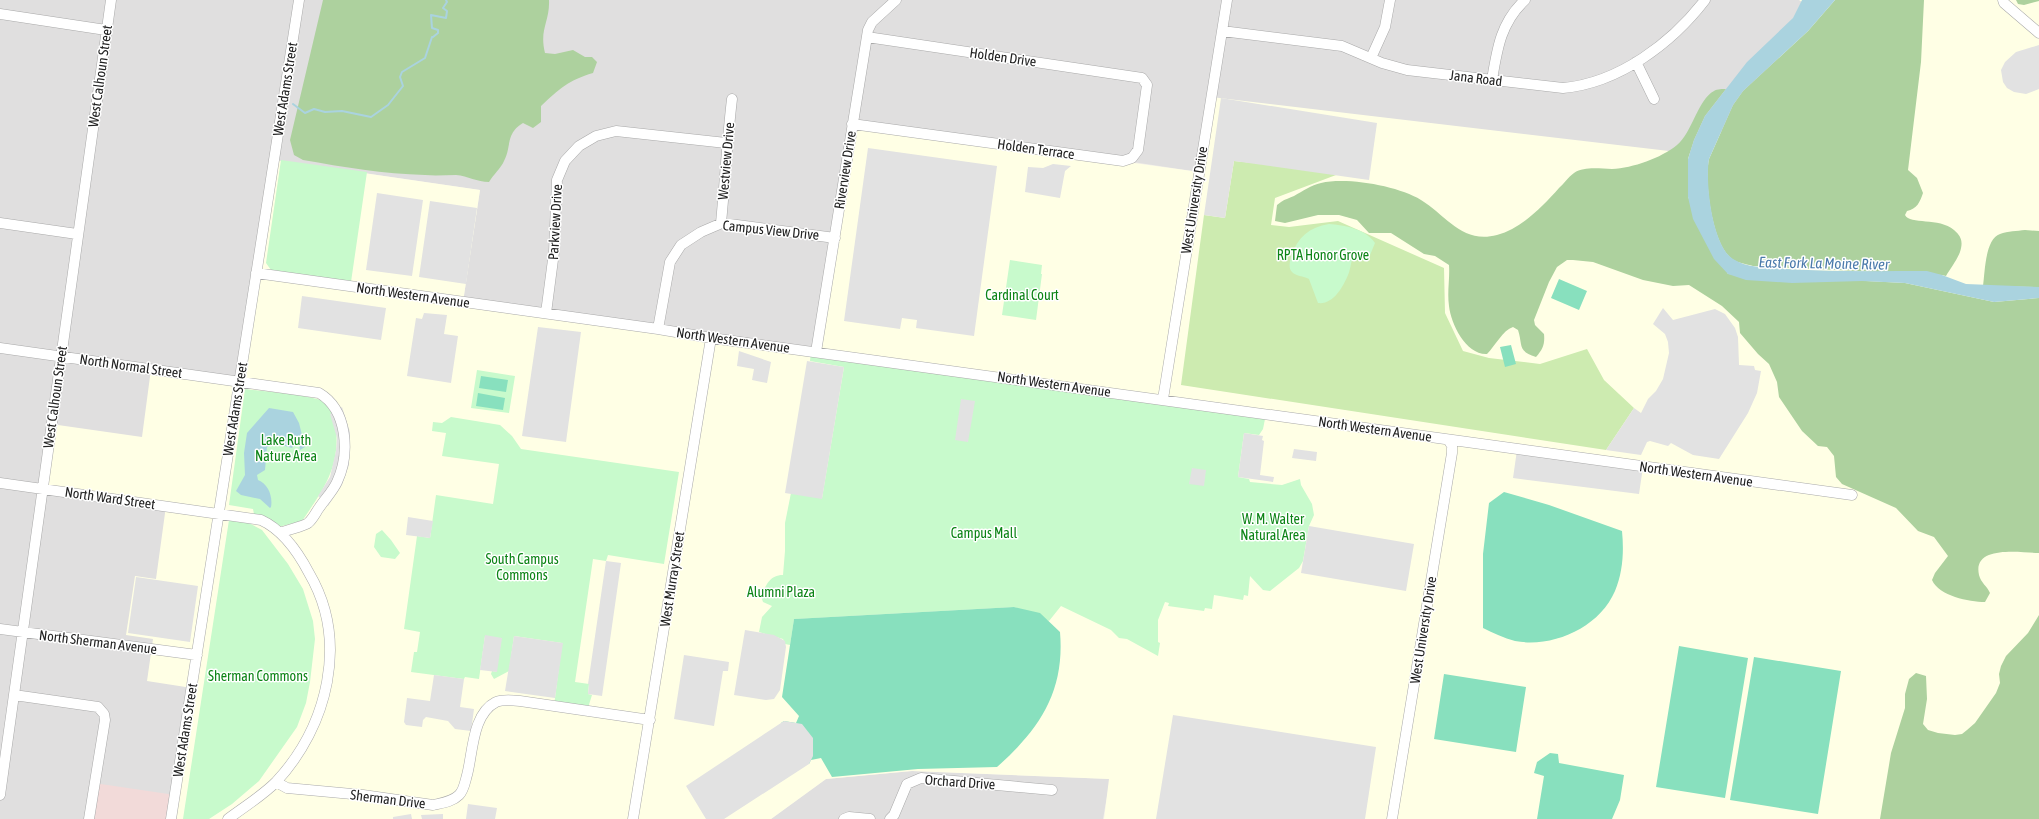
<svg xmlns="http://www.w3.org/2000/svg" width="2039" height="819" viewBox="0 0 2039 819" font-family="'Asap Condensed',sans-serif">
	<style>
		.residential { fill: #e0dfdf }
		.commercial { fill: #f2dad9 }
		.education { fill: #ffffe5 }
		.grass { fill: #cdebb0 }
		.forest { fill: #add19e }
		.park { fill: #c8facc }
		.pitch { fill: #88e0be }
		.parking { fill: #e2e2e2 }
		.water { fill: #aad3df }
		.lines { fill: none; stroke-linecap: round; stroke-linejoin: round }
		.stream { stroke: #aad3df; stroke-width: 2 }
		.minor-casing { stroke: #a9a9a9; stroke-width: 11 }
		.minor { stroke: #fff; stroke-width: 10 }
		.labels { text-anchor: middle; dominant-baseline: central; stroke-width: 3; stroke-linejoin: round; paint-order: stroke }
		.street-label { font-size: 14px; fill: #222; stroke: #fff }
		.park-label { font-size: 14px; fill: #0c8416; stroke: #fff }
		.water-label { font-size: 15px; font-style: italic; fill: #4a7aab; stroke: #fff }
	</style>
	<rect width="100%" height="100%" fill="#f2efe9"/>
	<path class="residential" d="M0,0H1940L1919,181L1199,172L1126,161L816,352L463,302L480,190L275,160L175,795L89,819H0Z
		M912,771L1110,779L1103,819H771L826,779Z"/>
	<path class="commercial" d="M94,783L175,795L171,819H89Z"/>
	<path class="education" d="M1799,0H2039V819H1104L1109,779L912,771L826,779L771,819H171L192,688L147,681L153,639L126,635L135,576L156,579L166,506L42,489L51,424L142,437L151,369L239,380L274,160L480,190L463,302L816,352L852,124L1199,172L1211,97L1703,155L1815,11Z"/>
	<path class="grass" d="M1234,161L1344,172L1275,198L1271,225L1289,227L1338,221L1444,268L1445,313L1463,351L1489,358L1540,364L1587,349L1604,380L1634,408L1606,450L1181,385L1204,215L1225,218Z"/>
	<path class="forest" d="M323,0H549C550,22 539,29 545,53L555,54L573,50L585,57H592L597,62L593,73C569,80 559,89 541,106V122L533,128L523,123C505,134 512,146 504,161C501,168 493,175 489,182C477,182 468,176 456,175C446,175 436,176 425,175C384,174 343,167 303,160L294,155L290,140Z
		M1835,0H1924L1921,62L1908,170L1917,178L1923,193C1920,202 1917,209 1907,211L1905,215C1910,225 1939,217 1954,230C1962,237 1963,242 1960,252C1957,260 1950,269 1946,276L1942,275L1753,266C1747,264 1737,263 1732,259C1712,244 1704,182 1709,159L1733,105L1743,91L1808,31Z
		M2016,0H2039V1L2024,5L2018,4Z
		M1726,89L1705,116L1694,140L1688,159V197L1728,274L1905,283L1994,302L2039,298V553C2023,553 1972,544 1979,575C1981,583 1987,586 1990,593L1985,602C1969,602 1939,596 1932,580L1935,573L1948,556L1934,537L1918,531L1896,508L1842,484L1836,477L1834,456L1827,447L1818,446L1802,431L1779,397L1777,382L1769,364L1758,354L1740,333L1739,322L1722,306L1689,285L1673,286L1643,280L1593,262L1573,260H1567L1557,267L1549,282L1534,320L1535,325L1544,334C1545,344 1543,349 1536,357C1517,351 1523,345 1518,330L1513,327C1503,330 1495,346 1487,354C1466,355 1451,324 1449,306C1447,292 1450,278 1449,265L1435,256L1424,254L1391,233H1369L1357,220L1339,215H1318L1285,223L1275,221L1277,205L1281,202C1285,199 1290,198 1294,196C1303,191 1311,185 1321,183C1348,177 1398,186 1421,200C1447,216 1462,244 1497,235C1522,228 1542,207 1559,188C1564,184 1568,177 1574,173C1585,166 1600,169 1612,169C1633,168 1661,158 1677,145C1692,133 1698,99 1714,91C1717,89 1723,89 1726,89Z
		M2025,230L2039,231V287L1983,286C1985,272 1985,239 2000,234C2008,231 2017,231 2025,230Z
		M2039,615V819H1880L1891,753L1905,708V694L1909,679L1916,673L1926,676L1927,699L1923,724L1928,730L1938,733L1955,735L1962,734L1967,730L1975,723L1996,693L2000,683L1999,674L2001,666L2006,656L2028,633Z"/>
	<path class="park" d="M281,160L367,172L351,282L271,270L266,263Z
		M1329,224C1344,225 1366,229 1375,243L1370,255L1354,257C1350,262 1351,269 1348,275C1343,287 1333,305 1318,303L1309,279C1304,276 1295,276 1292,272C1288,268 1290,262 1291,257C1297,238 1309,227 1329,224Z
		M1010,260L1042,265L1041,274H1042L1036,320L1002,315Z
		M811,351L1266,414L1263,429L1259,435L1244,433L1238,477L1249,479L1250,482L1282,485L1300,479L1301,485L1312,504L1314,515L1309,526L1303,561L1299,568L1270,591L1263,590L1250,576L1248,596L1244,595L1243,600L1214,595L1212,609L1205,608L1204,611L1168,606L1169,603L1165,602L1158,620V642L1160,643L1158,656L1127,639L1119,638L1111,630L1061,606L1049,621L1014,607L794,619L790,645L785,644L783,639L759,632L762,617L772,606L763,602L761,596C766,586 769,575 783,575L785,551V523L791,493L822,498L844,367L810,361Z
		M477,370L515,376L509,413L471,408Z
		M245,389C259,391 318,395 326,403C332,409 335,420 336,428C340,468 323,490 302,521L278,527L254,514L253,509L229,505Z
		M451,417L500,425L512,436L521,449L679,472L664,564L608,555L606,561L593,559L575,682L589,684L588,694L592,695L587,711L554,706L562,643L514,636L509,671L494,679L491,674L492,671L497,672L485,636L479,679L465,677L464,679L411,672L414,652H417L420,632L404,629L417,536L430,538L436,495L493,504L499,464L442,456L446,433L432,431L433,422L442,423Z
		M229,520L249,523L262,530L288,564L303,589L313,621L315,639L310,682L306,703L297,727L259,781L232,804L209,819H183Z
		M382,530L391,540L400,553L395,559L381,557L374,547L376,534Z"/>
	<path class="pitch" d="M1559,279L1587,291L1579,310L1551,298Z
		M1511,345L1516,364L1505,367L1500,347Z
		M481,376L508,380L506,392L479,388Z
		M478,393L505,398L503,410L476,406Z
		M1504,492L1549,505L1622,531C1624,551 1623,572 1615,591C1599,628 1553,648 1515,641C1504,638 1493,633 1483,628V554L1489,503Z
		M1014,607L1040,613L1060,632C1065,691 1040,729 997,767L918,769L832,777L821,758L811,760L809,764L781,723L784,721L796,723L799,716L782,697L794,619Z
		M1679,646L1748,658L1725,798L1656,787Z
		M1754,657L1841,671L1818,814L1730,800Z
		M1444,674L1526,687L1516,752L1434,739Z
		M1550,753L1558,754L1559,763L1624,775L1620,800L1612,819H1537L1544,776L1534,773L1537,762Z"/>
	<path class="parking" d="M2039,45V89L2026,94L2014,92L2007,88L2003,82L2001,70L2005,62L2016,52Z
		M1221,98L1377,123L1369,180L1234,161L1225,218L1204,215Z
		M868,148L997,166L974,336L916,328L917,320L902,318L900,329L844,321Z
		M1053,164L1071,166L1065,171L1060,198L1025,192L1028,167L1043,168Z
		M377,193L423,200L412,276L366,270Z
		M430,201L477,208L466,284L419,277Z
		M302,296L386,308L381,340L298,328Z
		M1663,308L1673,320L1715,309L1725,314L1735,328L1738,337L1739,365L1754,366L1755,370L1761,371L1757,393L1748,413L1719,459L1693,455L1671,443L1668,446L1650,441L1647,442L1641,455L1606,450L1634,408L1641,413L1648,399L1656,391L1663,379L1669,353L1668,342L1665,334L1653,324Z
		M424,313L447,315L444,334L458,336L451,383L407,376L416,318L422,319Z
		M538,327L581,332L566,442L522,436Z
		M739,351L771,362L767,383L752,380L754,369L737,366Z
		M807,361L844,367L822,499L785,493Z
		M961,399L975,401L968,442L955,440Z
		M342,407L350,432L349,465L342,485L328,506L318,496L330,477L336,451L337,438L330,414Z
		M1244,433L1263,436L1262,440L1264,441L1260,475L1274,477L1273,482L1238,477Z
		M1294,449L1317,452L1316,461L1292,458Z
		M1517,450L1643,467L1639,494L1513,478Z
		M1192,468L1206,470L1204,486L1189,484Z
		M408,517L433,521L430,538L406,535Z
		M1309,526L1414,544L1406,591L1301,573Z
		M606,561L621,563L602,696L588,694L589,684H588Z
		M136,577L198,586L190,642L128,633Z
		M745,630L774,635L785,641L786,647L780,690L774,699L766,700L734,695Z
		M485,635L502,638L497,672L480,670Z
		M514,636L563,643L555,698L505,691Z
		M684,655L729,662L728,671H723L714,726L674,719Z
		M434,675L464,679L460,707L474,709L471,731L455,729L448,721L426,717L423,720L422,727L406,725L404,722L407,698L430,701Z
		M1173,715L1376,747L1365,819H1156Z
		M784,721L802,724L813,738V756L809,764L724,819H706L686,786Z
		M468,804L497,808L495,819H466Z
		M411,814L412,819H393V817Z
		M443,814V819H422L421,815Z"/>
	<path class="water" d="M1802,0H1835L1808,31L1743,91L1733,105L1709,159C1705,181 1712,246 1733,259C1748,269 1769,267 1787,269C1833,272 1880,271 1927,271L1942,275L1966,284L2039,287V298L1994,302L1905,283L1862,281L1792,283L1746,280L1728,274L1714,259L1693,219L1688,197V159L1694,140L1705,116L1747,62L1793,18Z
		M269,408L293,412L299,423L305,447L300,450L299,444L296,443L292,448L278,444L267,447L265,470L257,475L258,480C268,484 273,496 271,507L270,508L260,499L241,495L236,491L245,475L244,453L247,433Z"/>
	<g class="lines">
		<path class="stream" d="M433,37L438,33V30L432,28L431,15L446,18L447,11L443,8L447,2L446,0
			M293,104L305,113L314,109L325,112L342,111L371,117L388,105L403,86L400,77L402,72L425,58L432,37"/>
		<g class="minor-casing">
			<path id="minor" d="M2003,0L2004,3L2039,33
				M0,14L106,30
				M1222,31L1342,46L1382,63L1407,70L1563,88C1619,83 1672,43 1705,0
				M1371,58L1385,27L1390,0
				M1636,62L1654,99
				M1492,80C1497,49 1501,22 1525,0
				M852,124L1123,161L1132,158L1138,150L1147,85L1142,78L867,37
				M0,223L77,234
				M721,223C725,182 727,141 732,99
				M256,273L658,329L711,338L1852,495
				M546,313L554,252L557,180L565,161L579,146L596,136L616,131L726,143
				M658,329L670,262L681,245L701,232L722,223L835,238
				M0,348L319,393C348,410 350,454 337,482C333,491 325,499 319,508C316,512 313,519 308,523C305,526 286,530 280,533
				M816,352L868,30L872,22L896,0
				M1163,399L1227,0
				M0,483L261,520C283,530 298,552 309,573C349,641 328,726 276,782C262,796 244,807 228,819
				M0,629L197,655
				M14,695L98,707L104,714L105,720L89,819
				M276,782L287,788L363,795L433,805C442,803 452,802 459,795C464,790 465,782 467,775C473,753 472,714 496,702C503,699 512,700 520,701L650,720
				M0,795L111,0
				M171,819L299,0
				M633,819L711,338
				M844,819L849,817L870,819
				M890,819L894,815L907,784L921,778L1052,790
				M1392,819L1452,453V446L1449,441"/>
		</g>
		<use href="#minor" class="minor"/>
	</g>
	<g class="labels">
		<g class="street-label">
			<text transform="translate(1003 57) rotate(8)">Holden Drive</text>
			<text transform="translate(100 76) rotate(-82)">West Calhoun Street</text>
			<text transform="translate(1476 78) rotate(7)">Jana Road</text>
			<text transform="translate(285 89) rotate(-81)">West Adams Street</text>
			<text transform="translate(1036 149) rotate(8)">Holden Terrace</text>
			<text transform="translate(726 161) rotate(-85)">Westview Drive</text>
			<text transform="translate(845 170) rotate(-81)">Riverview Drive</text>
			<text transform="translate(1194 200) rotate(-81)">West University Drive</text>
			<text transform="translate(555 222) rotate(-87)">Parkview Drive</text>
			<text transform="translate(771 230) rotate(6)">Campus View Drive</text>
			<text transform="translate(413 295) rotate(8)">North Western Avenue</text>
			<text transform="translate(733 340) rotate(8)">North Western Avenue</text>
			<text transform="translate(131 366) rotate(8)">North Normal Street</text>
			<text transform="translate(1054 384) rotate(8)">North Western Avenue</text>
			<text transform="translate(55 397) rotate(-82)">West Calhoun Street</text>
			<text transform="translate(235 409) rotate(-81)">West Adams Street</text>
			<text transform="translate(1375 429) rotate(8)">North Western Avenue</text>
			<text transform="translate(1696 474) rotate(8)">North Western Avenue</text>
			<text transform="translate(110 498) rotate(8)">North Ward Street</text>
			<text transform="translate(672 579) rotate(-81)">West Murray Street</text>
			<text transform="translate(1423 630) rotate(-81)">West University Drive</text>
			<text transform="translate(98 642) rotate(7)">North Sherman Avenue</text>
			<text transform="translate(185 730) rotate(-81)">West Adams Street</text>
			<text transform="translate(960 782) rotate(4)">Orchard Drive</text>
			<text transform="translate(388 799) rotate(7)">Sherman Drive</text>
		</g>
		<g class="park-label">
			<text x="1323" y="255">RPTA Honor Grove</text>
			<text x="1022" y="295">Cardinal Court</text>
			<text x="286" y="440">Lake Ruth<tspan x="286" dy="16">Nature Area</tspan></text>
			<text x="1273" y="519">W. M. Walter<tspan x="1273" dy="16">Natural Area</tspan></text>
			<text x="984" y="533">Campus Mall</text>
			<text x="522" y="559">South Campus<tspan x="522" dy="16">Commons</tspan></text>
			<text x="781" y="592">Alumni Plaza</text>
			<text x="258" y="676">Sherman Commons</text>
		</g>
		<g class="water-label">
			<text transform="translate(1824 263) rotate(1)">East Fork La Moine River</text>
		</g>
	</g>
</svg>
